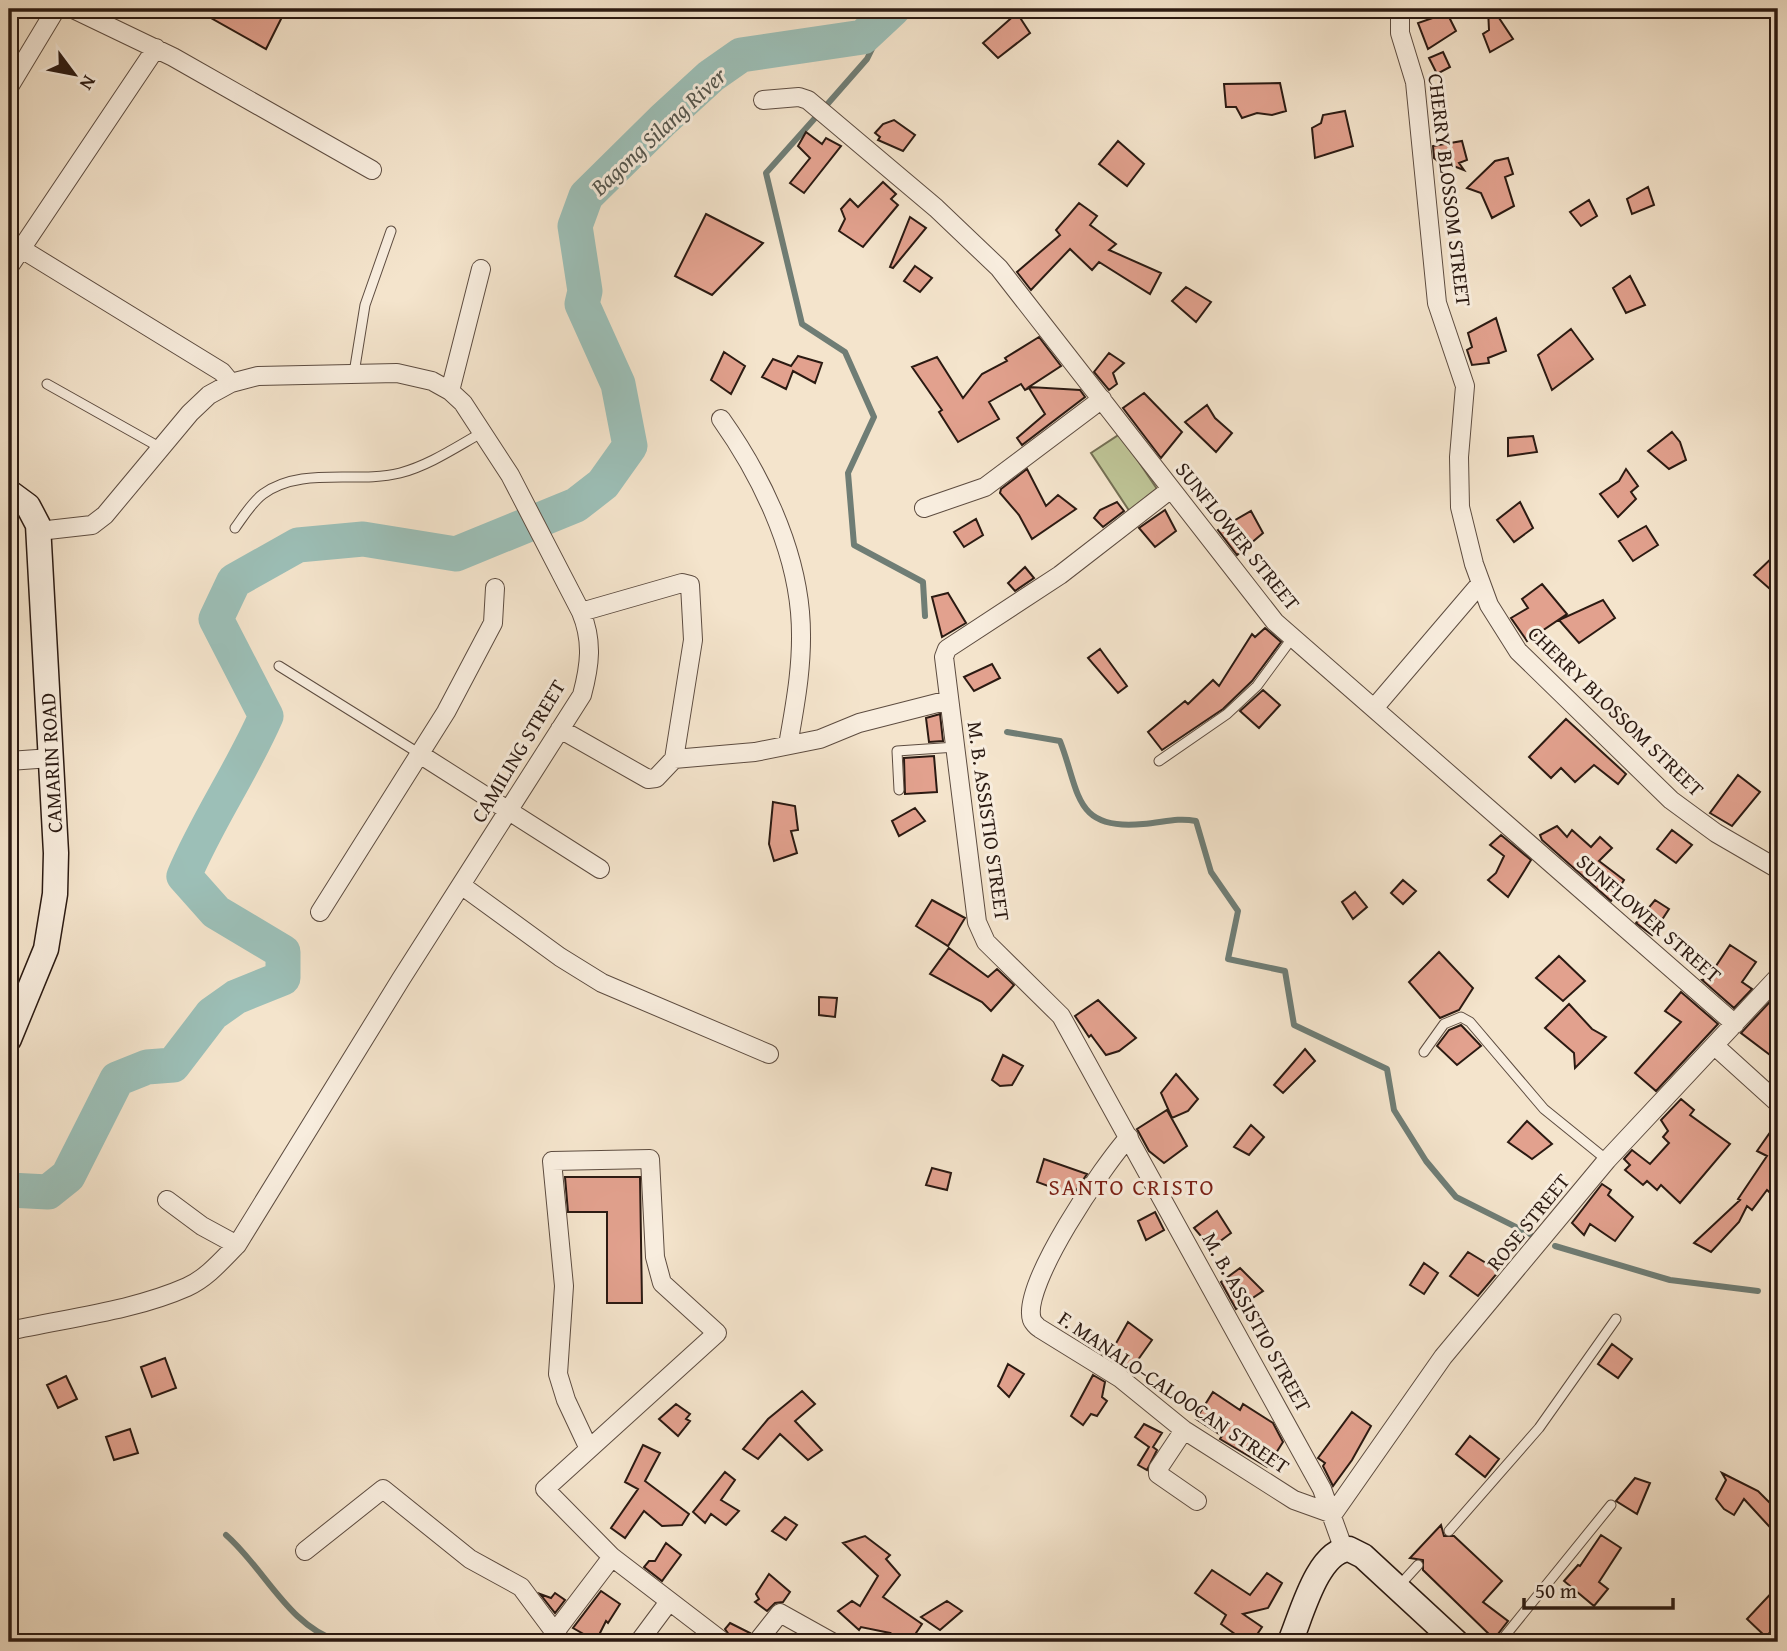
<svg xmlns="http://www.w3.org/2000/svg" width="1787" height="1651" viewBox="0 0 1787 1651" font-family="'Gentium Book Plus',serif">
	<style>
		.green { fill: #bec496; stroke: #746f54; stroke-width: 2 }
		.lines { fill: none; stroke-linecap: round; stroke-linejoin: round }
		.stream { stroke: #6f7d75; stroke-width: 6 }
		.river { stroke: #9cbfb7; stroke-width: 35 }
		.building { fill: #e2a18e; stroke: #2b1a12; stroke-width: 2 }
		.service-casing { stroke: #5d4c40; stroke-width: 11 }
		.minor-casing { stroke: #5d4c40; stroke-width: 20 }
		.secondary-casing { stroke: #2b1a12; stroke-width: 27 }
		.service { stroke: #f8edde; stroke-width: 9 }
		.minor { stroke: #f8edde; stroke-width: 18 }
		.secondary { stroke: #f8edde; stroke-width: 24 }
		.labels { text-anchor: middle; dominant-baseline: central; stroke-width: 6; stroke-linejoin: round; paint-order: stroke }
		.street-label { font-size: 21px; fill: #2b1a12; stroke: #f8edde }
		.water-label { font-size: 23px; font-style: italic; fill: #53544c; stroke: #f8edde }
		.neighbourhood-label { font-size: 23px; letter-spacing: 2px; fill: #7a1f14; stroke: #f8edde }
	</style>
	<rect width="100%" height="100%" fill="#f4e4cc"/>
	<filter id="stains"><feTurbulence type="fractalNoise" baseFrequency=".00286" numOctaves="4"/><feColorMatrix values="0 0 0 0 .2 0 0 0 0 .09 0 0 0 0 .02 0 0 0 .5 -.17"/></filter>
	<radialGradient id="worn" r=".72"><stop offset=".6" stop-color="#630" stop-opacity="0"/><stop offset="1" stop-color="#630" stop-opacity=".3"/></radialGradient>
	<path class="green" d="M1120,434L1159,492L1130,512L1091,453Z"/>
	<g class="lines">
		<path class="stream" d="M824,108L867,59L891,10
			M816,117L766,173L802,324L845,352L874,417L848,473L854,545L923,582L925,616
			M1007,732L1060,741C1080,792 1073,831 1143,824C1162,823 1176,817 1196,821L1211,872L1238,911L1228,959L1285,971L1294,1025L1387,1069L1394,1110L1426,1161L1456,1197L1530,1234
			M1555,1246L1670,1280L1758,1291
			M226,1535C265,1569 288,1626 340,1642"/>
		<path class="river" d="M9,1190L48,1192L68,1176L117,1079L147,1067L173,1065L212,1014L236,997L283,978V952L216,912L184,876C207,821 242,771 266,716L216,619L234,581L298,545L363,539L456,554L576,505L603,484L630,446L618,384L582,304L585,291L575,226L586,196L663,120L711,76L741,55L863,37L893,9"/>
	</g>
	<path class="building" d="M195,9H286L266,49Z
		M1488,9H1493L1513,39L1490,52L1483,34L1489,30Z
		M1017,13L1030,33L998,58L983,43Z
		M1447,13L1456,31L1428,49L1418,23Z
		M1443,52L1450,67L1437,74L1429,58Z
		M1280,83L1286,111L1272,115L1257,113L1242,118L1236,107H1226L1224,84Z
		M1345,111L1353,146L1315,158L1312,128L1321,123L1323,115Z
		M894,120L915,135L903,151L878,140L880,137L875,133L883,124Z
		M806,132L822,144L826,138L841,146L804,193L790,183L810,158L798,146Z
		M1118,141L1144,164L1127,186L1099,164Z
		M1462,141L1467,160L1459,163L1464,170L1451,165L1445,167L1434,158L1433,146Z
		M1508,158L1513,174L1505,177L1514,206L1492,218L1481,193L1467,188L1495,161Z
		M883,182L896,194L891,199L898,205L863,247L839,231L845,219L841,209L850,199L858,207Z
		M1648,187L1654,205L1632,214L1627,199Z
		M1589,200L1597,216L1581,226L1570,212Z
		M1079,203L1097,216L1090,225L1116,244L1109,250L1161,273L1150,294L1099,262L1092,270L1070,249L1031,290L1017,272L1060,235L1056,230Z
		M706,214L763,243L712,295L675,276Z
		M910,217L926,228L893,268L890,267Z
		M915,266L932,278L920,292L904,281Z
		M1630,276L1645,305L1626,313L1613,288Z
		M1186,287L1211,302L1196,322L1172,301Z
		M1496,318L1506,351L1488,358L1489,363L1472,365L1467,350L1472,347L1468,333Z
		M1571,329L1593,359L1552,390L1538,355Z
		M1039,337L1061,366L1029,387L1080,390L1085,397L1022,445L1017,438L1045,414L1029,388L1025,390L1021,384L989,402L999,419L958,442L939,412L942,410L912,367L937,357L963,398L982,374L1007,361L1005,358Z
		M724,352L745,366L731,394L711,380Z
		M1109,353L1124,363L1113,373L1117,384L1109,390L1094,372Z
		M798,356L822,363L815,383L793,371L786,389L762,377L773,359L791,366Z
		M1144,393L1182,432L1161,458L1123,408Z
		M1207,405L1215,418L1232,433L1216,452L1185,422Z
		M1672,432L1680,442L1686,460L1669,469L1648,451Z
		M1533,436L1537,452L1508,456V438Z
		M1027,469L1046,506L1058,495L1076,509L1032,539L1019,515L1000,493L1001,489Z
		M1626,469L1638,486L1631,492L1636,499L1618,517L1600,494L1619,481Z
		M1117,502L1124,511L1103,527L1094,518L1100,510Z
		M1520,502L1533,528L1514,542L1497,520Z
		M1165,510L1176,531L1155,547L1139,528Z
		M1251,511L1263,533L1237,555L1218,530Z
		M976,519L983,535L964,547L954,532Z
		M1646,526L1658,545L1633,561L1619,541Z
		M1778,552V596L1754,575Z
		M1025,567L1034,578L1015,591L1008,583Z
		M1542,584L1567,614L1527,641L1511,618L1528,608L1522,599Z
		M948,593L966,623L942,637L932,597Z
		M1603,600L1615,618L1579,643L1559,620Z
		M1265,628L1281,642L1252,681L1223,709L1162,750L1148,732L1185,701L1188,704L1213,680L1219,686L1252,634L1255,637Z
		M1100,649L1127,686L1118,693L1088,658Z
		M992,664L1000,678L974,691L964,677Z
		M1263,690L1280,705L1259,728L1240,711Z
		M940,714L943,741L929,742L926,718Z
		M1566,719L1626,774L1618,784L1594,765L1575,782L1561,768L1551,778L1529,757Z
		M934,756L937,792L905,794L904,758Z
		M1738,775L1760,792L1732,826L1710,813Z
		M773,802L795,806L798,830L791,831L797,853L774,861L769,844Z
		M915,808L925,821L899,836L892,821Z
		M1557,826L1567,837L1572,830L1591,847L1600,837L1612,848L1599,861L1624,880L1611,901L1542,840L1540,835Z
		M1672,830L1692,845L1676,863L1657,849Z
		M1501,835L1531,860L1508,897L1488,880L1496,873L1504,856L1490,845Z
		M1403,880L1416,891L1403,904L1391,893Z
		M1355,892L1367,907L1353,919L1342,902Z
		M932,900L965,918L948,946L916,926Z
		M1655,900L1669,909L1652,935L1636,923Z
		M1730,945L1756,962L1742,982L1752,989L1734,1008L1702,980L1708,978Z
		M949,948L988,977L997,969L1014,985L991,1011L982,1002L930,974Z
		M1439,952L1473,988L1459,1010L1440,1018L1409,982Z
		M1559,956L1585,981L1563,1001L1536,978Z
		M1681,992L1718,1024L1656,1091L1635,1073L1681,1022L1665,1011Z
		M1778,993V1061L1741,1033Z
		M819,997L837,998L835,1017L819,1015Z
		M1098,1000L1136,1038L1119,1051L1106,1055L1091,1035L1089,1037L1075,1016Z
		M1569,1004L1592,1029L1606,1037L1575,1068L1574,1053L1545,1028Z
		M1461,1025L1481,1046L1457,1065L1437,1046L1449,1030Z
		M1305,1049L1315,1061L1283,1093L1274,1085Z
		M1003,1055L1023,1066L1012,1085L1000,1086L992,1080Z
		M1176,1074L1198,1099L1188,1111L1172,1118L1161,1093Z
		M1681,1099L1694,1110L1690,1115L1730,1144L1680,1203L1661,1185L1657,1190L1647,1181L1643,1185L1625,1170L1630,1165L1624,1159L1632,1150L1650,1164L1669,1143L1663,1137L1668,1131L1661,1120Z
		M1167,1110L1187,1146L1164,1163L1149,1151L1137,1129Z
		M1527,1121L1552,1144L1532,1159L1508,1142Z
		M1778,1121V1200L1767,1190L1752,1210L1747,1206L1739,1222L1711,1252L1694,1243L1740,1200L1738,1199L1767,1156L1757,1151Z
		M1251,1125L1264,1137L1249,1155L1234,1147Z
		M1044,1159L1087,1174L1073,1195L1037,1182Z
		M932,1168L951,1173L947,1190L926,1185Z
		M565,1177H640L642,1303H607V1212H568Z
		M1602,1184L1611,1190L1608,1195L1633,1217L1615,1241L1590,1224L1584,1235L1572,1223Z
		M1217,1211L1231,1233L1211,1248L1194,1228Z
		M1155,1212L1164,1230L1146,1240L1138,1221Z
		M1468,1252L1499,1271L1478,1296L1450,1276Z
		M1424,1263L1438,1273L1424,1294L1410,1285Z
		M1240,1268L1263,1291L1236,1309L1221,1282Z
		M1128,1322L1152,1340L1130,1371L1084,1342L1088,1333L1114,1347Z
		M1612,1344L1632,1359L1618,1378L1598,1364Z
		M165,1358L176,1388L152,1397L141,1367Z
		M1008,1364L1024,1374L1009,1397L998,1386Z
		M1093,1375L1105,1382L1102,1397L1107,1401L1097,1416L1091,1414L1083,1425L1071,1416Z
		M66,1376L77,1399L58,1408L47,1385Z
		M802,1391L815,1404L795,1421L822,1450L808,1460L780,1434L758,1459L743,1449L768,1419Z
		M1213,1392L1240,1410L1243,1404L1273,1423L1283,1442L1267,1467L1220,1439L1222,1436L1196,1419Z
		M676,1404L690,1414L686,1419L690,1421L678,1436L659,1419Z
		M1352,1412L1371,1426L1352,1460L1333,1486L1323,1466L1325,1463L1318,1458Z
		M1144,1424L1162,1433L1153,1447L1157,1450L1147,1470L1138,1465L1149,1447L1135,1437Z
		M130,1429L138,1453L114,1460L106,1437Z
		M1470,1436L1499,1459L1485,1477L1456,1454Z
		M643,1445L660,1453L645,1481L689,1514L682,1525L662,1526L644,1511L625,1538L611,1528L638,1489L625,1482Z
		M725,1472L735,1480L721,1500L739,1511L726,1525L711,1514L705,1523L693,1512Z
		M1722,1473L1758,1491L1778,1511V1536L1744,1499L1734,1515L1724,1509L1716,1499L1726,1480Z
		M1635,1478L1650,1483L1637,1514L1616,1501Z
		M785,1517L797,1525L786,1540L772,1531Z
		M1441,1525L1444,1536H1454L1502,1581L1483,1602L1508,1621L1494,1639L1423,1570V1560L1410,1558Z
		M1601,1535L1621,1548L1599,1582L1608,1589L1594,1606L1564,1581L1578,1565L1580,1566Z
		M865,1536L890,1555L886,1559L900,1575L883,1597L922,1624L910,1642H883L890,1633L861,1627L859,1630L838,1611L852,1601L860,1606L878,1576L843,1543Z
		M666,1543L681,1555L662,1581L644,1567L649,1561H655Z
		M1212,1570L1250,1595L1267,1573L1282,1583L1268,1608L1243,1614L1262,1627L1252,1642H1246L1221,1624L1226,1615L1195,1593Z
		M769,1574L790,1592L783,1602L775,1603L767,1611L755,1602L759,1599L756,1594Z
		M1778,1586V1623L1766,1637L1747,1619Z
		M601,1591L620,1604L608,1623L606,1621L596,1641L573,1628Z
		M555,1593L565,1600L555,1613L540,1594L551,1598Z
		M947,1601L962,1611L940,1630L921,1617Z
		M730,1623L750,1633L746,1642H734L725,1629Z"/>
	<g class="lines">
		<g class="service-casing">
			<path id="service" d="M354,373L365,305L391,231
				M47,384L161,448
				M235,528C243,517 252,502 263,494C302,466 355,484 400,473C430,465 456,447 483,432
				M279,666L420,754
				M1159,761L1227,714L1257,686L1293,637
				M899,790L897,751L956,747
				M1424,1052L1444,1024L1461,1017L1470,1022L1544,1109L1607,1160
				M1449,1531L1539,1428L1616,1319
				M1398,1587L1418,1565
				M1500,1642L1611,1505"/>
		</g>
		<g class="minor-casing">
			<path id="minor" d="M73,9L173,57L372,170
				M1400,9V33L1415,82L1437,303L1465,386L1459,457L1460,507L1474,564L1489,605L1518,651L1671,800L1716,833L1778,869
				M1773,9L1778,14
				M9,87L56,9
				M763,100L799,97L808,100L936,208L999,268L1275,622L1735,1024
				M20,248L222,372L231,383
				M9,267L156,48
				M450,391L481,269
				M721,419C760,474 794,544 800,612C804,657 796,701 788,745
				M1171,489L1060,575L947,649L944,657L977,922L986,942L1061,1016L1322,1489L1344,1550
				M924,508L985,487L1102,399
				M581,612L682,583L690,585L693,640L674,759L755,752L820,739L859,723L949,700
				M1375,707L1480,584
				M560,729L648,779L656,778L674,759
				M421,755L600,869
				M9,761L51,758
				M461,885L560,957L602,983L769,1054
				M320,912L446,712L493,623L495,588
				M1715,1046L1778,1103
				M1129,1137C1105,1163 1020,1286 1032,1320C1032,1321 1038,1328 1039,1328L1120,1378L1184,1430L1294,1500L1333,1514L1443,1357L1607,1160L1778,977
				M167,1200L202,1226L237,1245
				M9,1331C67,1318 133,1311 187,1287C207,1278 222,1260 237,1245L401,979L582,695C590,665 593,641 581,612L510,475L463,403L450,391L432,381L397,373L258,376L231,383L209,395L190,413L105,515L92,525L39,531
				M1184,1430L1158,1469V1474L1197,1501
				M589,1449L566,1400L558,1374L564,1286L552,1161L650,1159L655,1257L662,1283L717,1333L545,1489L612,1557L723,1642
				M305,1551L383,1489L470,1559L521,1587L562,1642
				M555,1632L612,1557
				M639,1642L668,1603
				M757,1642L780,1613L832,1642"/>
		</g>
		<g class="secondary-casing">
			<path id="secondary" d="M9,492L28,506L38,525L56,853L55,894L46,949L9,1039
				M1290,1642C1301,1617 1317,1551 1349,1549L1363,1556L1456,1642"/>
		</g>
		<use href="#service" class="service"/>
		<use href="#minor" class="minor"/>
		<use href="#secondary" class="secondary"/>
	</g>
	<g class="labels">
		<g class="street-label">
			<text transform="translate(1450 190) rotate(83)">CHERRY BLOSSOM STREET</text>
			<text transform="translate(1238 536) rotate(51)">SUNFLOWER STREET</text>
			<text transform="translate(1616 711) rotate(44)">CHERRY BLOSSOM STREET</text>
			<text transform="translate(518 751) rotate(-59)">CAMILING STREET</text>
			<text transform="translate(51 763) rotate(-93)">CAMARIN ROAD</text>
			<text transform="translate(989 821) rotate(82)">M. B. ASSISTIO STREET</text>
			<text transform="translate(1649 918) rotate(41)">SUNFLOWER STREET</text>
			<text transform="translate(1528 1222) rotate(-51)">ROSE STREET</text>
			<text transform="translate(1257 1322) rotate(61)">M. B. ASSISTIO STREET</text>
			<text transform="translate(1174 1392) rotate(34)">F. MANALO-CALOOCAN STREET</text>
		</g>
		<g class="water-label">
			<text transform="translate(658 131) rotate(-43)">Bagong Silang River</text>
		</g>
		<g class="neighbourhood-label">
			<text x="1132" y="1186">SANTO CRISTO</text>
		</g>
	</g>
	<rect width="1787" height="1651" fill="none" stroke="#f4e4cc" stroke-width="35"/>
	<rect x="10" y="10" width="1766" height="1630" fill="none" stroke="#2b1a12" stroke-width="3.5"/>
	<rect x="18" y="18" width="1752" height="1616" fill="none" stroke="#2b1a12" stroke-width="2"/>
	<g transform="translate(74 74) rotate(122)" stroke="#f8edde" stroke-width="5" paint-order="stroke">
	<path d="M0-5L12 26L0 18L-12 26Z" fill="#2b1a12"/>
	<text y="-10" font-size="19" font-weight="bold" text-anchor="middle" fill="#2b1a12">N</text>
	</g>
	<path d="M1524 1598v10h149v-10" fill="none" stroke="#2b1a12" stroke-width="3.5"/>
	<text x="1535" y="1598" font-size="21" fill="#2b1a12" stroke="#f8edde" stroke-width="5" paint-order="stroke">50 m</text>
	<rect width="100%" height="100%" filter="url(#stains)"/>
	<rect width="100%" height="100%" fill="url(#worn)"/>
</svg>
